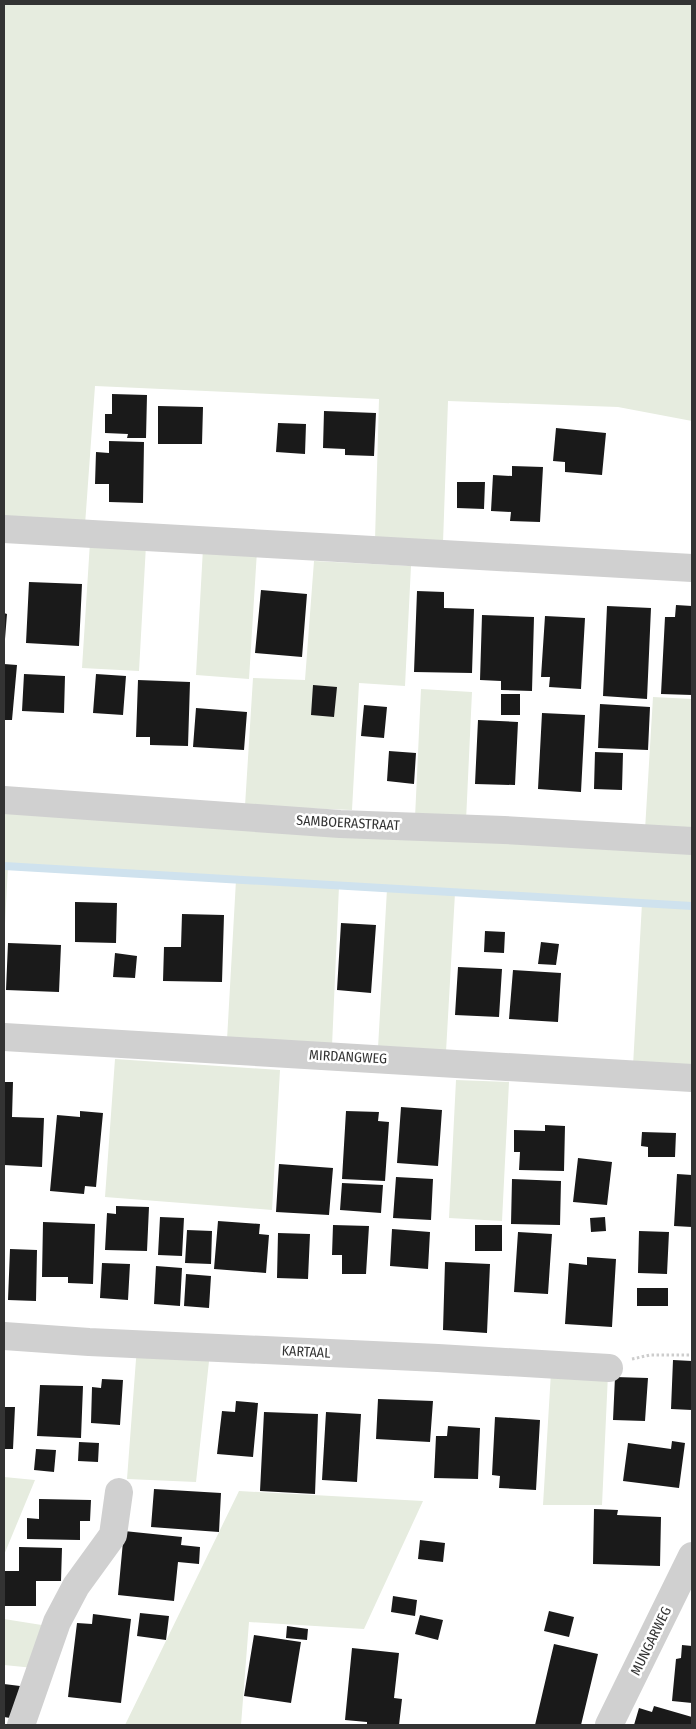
<svg xmlns="http://www.w3.org/2000/svg" width="696" height="1729" viewBox="0 0 696 1729" font-family="'Fira Sans Condensed',sans-serif">
	<style>
		.green { fill: #e6ecdf }
		.lines { fill: none; stroke-linecap: round; stroke-linejoin: round }
		.stream { stroke: #cfe2ee; stroke-width: 8 }
		.building { fill: #1a1a1a }
		.path { stroke: #cdcdcd; stroke-width: 3; stroke-dasharray: 2.5 2.5; stroke-linecap: butt }
		.minor { stroke: #d0d0d0; stroke-width: 28 }
		.labels { text-anchor: middle; dominant-baseline: central; stroke-width: 5; stroke-linejoin: round; paint-order: stroke }
		.street-label { font-size: 14px; fill: #333; stroke: #fff }
	</style>
	<rect width="100%" height="100%" fill="#fff"/>
	<path class="green" d="M4,4H692V421L618,407L448,401L443,543L375,540L379,399L95,386L85,525L4,521Z
		M90,542L146,545L139,671L82,668Z
		M203,548L257,551L249,679L196,675Z
		M314,561L411,566L405,686L359,683L352,810L245,806L253,678L305,680Z
		M421,689L472,692L466,821L415,818Z
		M653,697L692,699V833L645,830Z
		M4,812L692,850V1069L633,1066L642,903L455,893L446,1052L378,1048L387,889L339,886L332,1046L227,1040L236,880L8,866L4,943Z
		M115,1059L280,1070L272,1210L105,1197Z
		M456,1080L509,1082L502,1221L449,1218Z
		M137,1346L210,1352L196,1482L127,1479Z
		M551,1372L608,1374L602,1505H543Z
		M4,1477L35,1480L4,1555Z
		M239,1491L423,1501L364,1629L249,1622L241,1725H125Z
		M4,1619L48,1626L34,1668L4,1665Z"/>
	<g class="lines">
		<path class="stream" d="M4,866L692,906"/>
	</g>
	<path class="building" d="M112,394L147,395L146,438H127L128,434L105,433V414H112Z
		M158,406L203,407L202,444H158Z
		M324,411L376,413L374,456L345,455V449L323,448Z
		M278,423L306,424L305,454L276,452Z
		M556,428L606,433L602,475L565,472V462L553,461Z
		M109,441L144,442L143,503L109,502V484H95L96,452L109,453Z
		M512,466L543,467L540,522L510,521L511,512L491,511L493,475L512,476Z
		M457,482H485L484,509L457,508Z
		M29,582L82,584L79,646L26,643Z
		M261,590L307,594L302,657L255,653Z
		M417,591L444,592V608L474,609L472,673L414,672Z
		M676,605L692,606V695L661,694L665,617H675Z
		M607,606L651,608L647,699L603,696Z
		M4,613L7,614L5,639H4Z
		M482,615L534,617L532,691L501,690V681L480,680Z
		M545,616L585,618L581,689L549,687L550,677H541Z
		M4,664L17,665L12,720H4Z
		M24,674L65,676L64,713L22,711Z
		M96,674L126,676L123,715L93,713Z
		M138,680L190,682L188,746L150,745V737H136Z
		M313,685L337,687L334,717L311,715Z
		M501,694H520V715H501Z
		M600,704L650,707L648,750L598,748Z
		M364,705L387,707L384,738L361,736Z
		M196,708L247,712L244,750L193,747Z
		M542,713L585,715L581,792L538,789Z
		M478,720L518,722L515,785L475,784Z
		M389,751L416,753L414,784L387,781Z
		M595,752L623,753L622,790L594,789Z
		M75,902L117,903L116,943L75,942Z
		M182,914L224,915L222,982L163,981L164,947H181Z
		M341,923L376,925L371,993L337,990Z
		M485,931L505,932L504,953L484,952Z
		M541,942L559,944L556,965L538,964Z
		M8,943L61,945L59,992L6,990Z
		M115,953L137,956L135,978L113,977Z
		M458,967L502,969L499,1017L455,1015Z
		M513,970L561,973L558,1022L509,1019Z
		M4,1082H13L12,1117L44,1118L42,1167L4,1165Z
		M401,1107L442,1110L438,1166L397,1163Z
		M80,1111L103,1113L96,1187L85,1186L84,1194L50,1191L57,1115L80,1117Z
		M346,1111L379,1112L378,1121L389,1122L385,1181L342,1179Z
		M545,1125L565,1126L564,1171L519,1170L520,1152H514V1130L545,1131Z
		M642,1132L676,1133L675,1157H648V1147L641,1146Z
		M578,1158L612,1162L607,1205L573,1202Z
		M279,1164L333,1168L329,1215L276,1212Z
		M677,1174L692,1175V1227L674,1226Z
		M396,1177L433,1179L431,1220L393,1218Z
		M512,1179L561,1181L560,1225L511,1224Z
		M342,1183L383,1185L381,1213L340,1210Z
		M116,1206L149,1207L147,1251L105,1250L107,1213L116,1214Z
		M160,1217L184,1218L182,1256L158,1255Z
		M605,1217L606,1231L591,1232L590,1218Z
		M218,1221L260,1224L259,1234L269,1235L266,1273L214,1269Z
		M43,1222L95,1224L93,1284L68,1283V1277H42Z
		M333,1225L369,1226L366,1274H342V1255H332Z
		M475,1225H502V1251H475Z
		M392,1229L430,1232L428,1269L390,1266Z
		M187,1230L212,1231L211,1264L185,1263Z
		M639,1231L669,1232L667,1274L638,1273Z
		M518,1232L552,1234L548,1294L514,1292Z
		M278,1233L310,1234L308,1279L277,1278Z
		M10,1249L37,1250L36,1301L8,1300Z
		M587,1257L616,1259L612,1327L565,1324L569,1263L587,1265Z
		M445,1262L490,1264L487,1333L443,1330Z
		M102,1263L130,1264L128,1300L100,1298Z
		M156,1266L182,1268L180,1306L154,1304Z
		M186,1274L211,1276L209,1308L184,1306Z
		M637,1288H668V1306H637Z
		M673,1360L692,1361V1410L671,1409Z
		M615,1377L648,1378L645,1421L613,1420Z
		M102,1379L123,1380L120,1425L91,1423L92,1387L101,1388Z
		M40,1385L83,1386L81,1438L37,1436Z
		M378,1399L433,1401L430,1442L376,1439Z
		M236,1401L258,1403L253,1457L217,1454L222,1411L235,1412Z
		M4,1407H15L13,1449H4Z
		M264,1412L318,1414L315,1494L260,1491Z
		M326,1412L361,1414L357,1482L322,1480Z
		M495,1417L540,1420L536,1490L499,1488L500,1476L492,1475Z
		M448,1426L480,1428L478,1479L434,1478L436,1436H447Z
		M672,1441L685,1443L679,1488L623,1481L628,1443L671,1449Z
		M79,1442L99,1443L98,1462L78,1461Z
		M36,1449L56,1450L54,1472L34,1470Z
		M154,1489L221,1493L219,1532L151,1527Z
		M39,1499L91,1500L90,1521H80V1540L27,1539V1518L39,1519Z
		M594,1509L618,1510L617,1515L661,1517L660,1566L593,1564Z
		M124,1531L182,1537L181,1545L200,1547L199,1564L178,1562L174,1601L118,1595Z
		M420,1540L445,1543L443,1562L418,1559Z
		M19,1547L62,1548L61,1581H36V1606H5V1571H19Z
		M393,1596L417,1600L415,1616L391,1612Z
		M549,1611L574,1617L569,1637L544,1631Z
		M140,1613L169,1616L166,1640L137,1636Z
		M93,1614L131,1619L121,1703L68,1697L77,1623L92,1624Z
		M420,1615L443,1620L438,1640L415,1634Z
		M287,1626L308,1629L307,1640L286,1638Z
		M254,1635L301,1642L291,1703L244,1696Z
		M554,1644L598,1654L581,1725H535Z
		M682,1645L692,1646V1703L672,1701L676,1659L681,1658Z
		M352,1648L399,1653L394,1698L402,1699L399,1725H367V1722L345,1720Z
		M4,1684L20,1686L16,1719L4,1717Z
		M654,1706L692,1717V1725H634L639,1708L652,1712Z"/>
	<g class="lines">
		<path class="path" d="M632,1359L650,1355H692"/>
		<path class="minor" d="M4,529L692,568
			M4,800L340,824L504,830L692,841
			M4,1037L692,1078
			M4,1336L89,1342L438,1358L609,1368
			M21,1725L57,1622L76,1586L113,1535L119,1492
			M609,1725L692,1556"/>
	</g>
	<g class="labels">
		<g class="street-label">
			<text transform="translate(348 823) rotate(3)">SAMBOERASTRAAT</text>
			<text transform="translate(348 1057) rotate(3)">MIRDANGWEG</text>
			<text transform="translate(306 1352) rotate(3)">KARTAAL</text>
			<text transform="translate(651 1641) rotate(-64)">MUNGARWEG</text>
		</g>
	</g>
	<rect width="696" height="1729" fill="none" stroke="#333333" stroke-width="10"/>
</svg>
